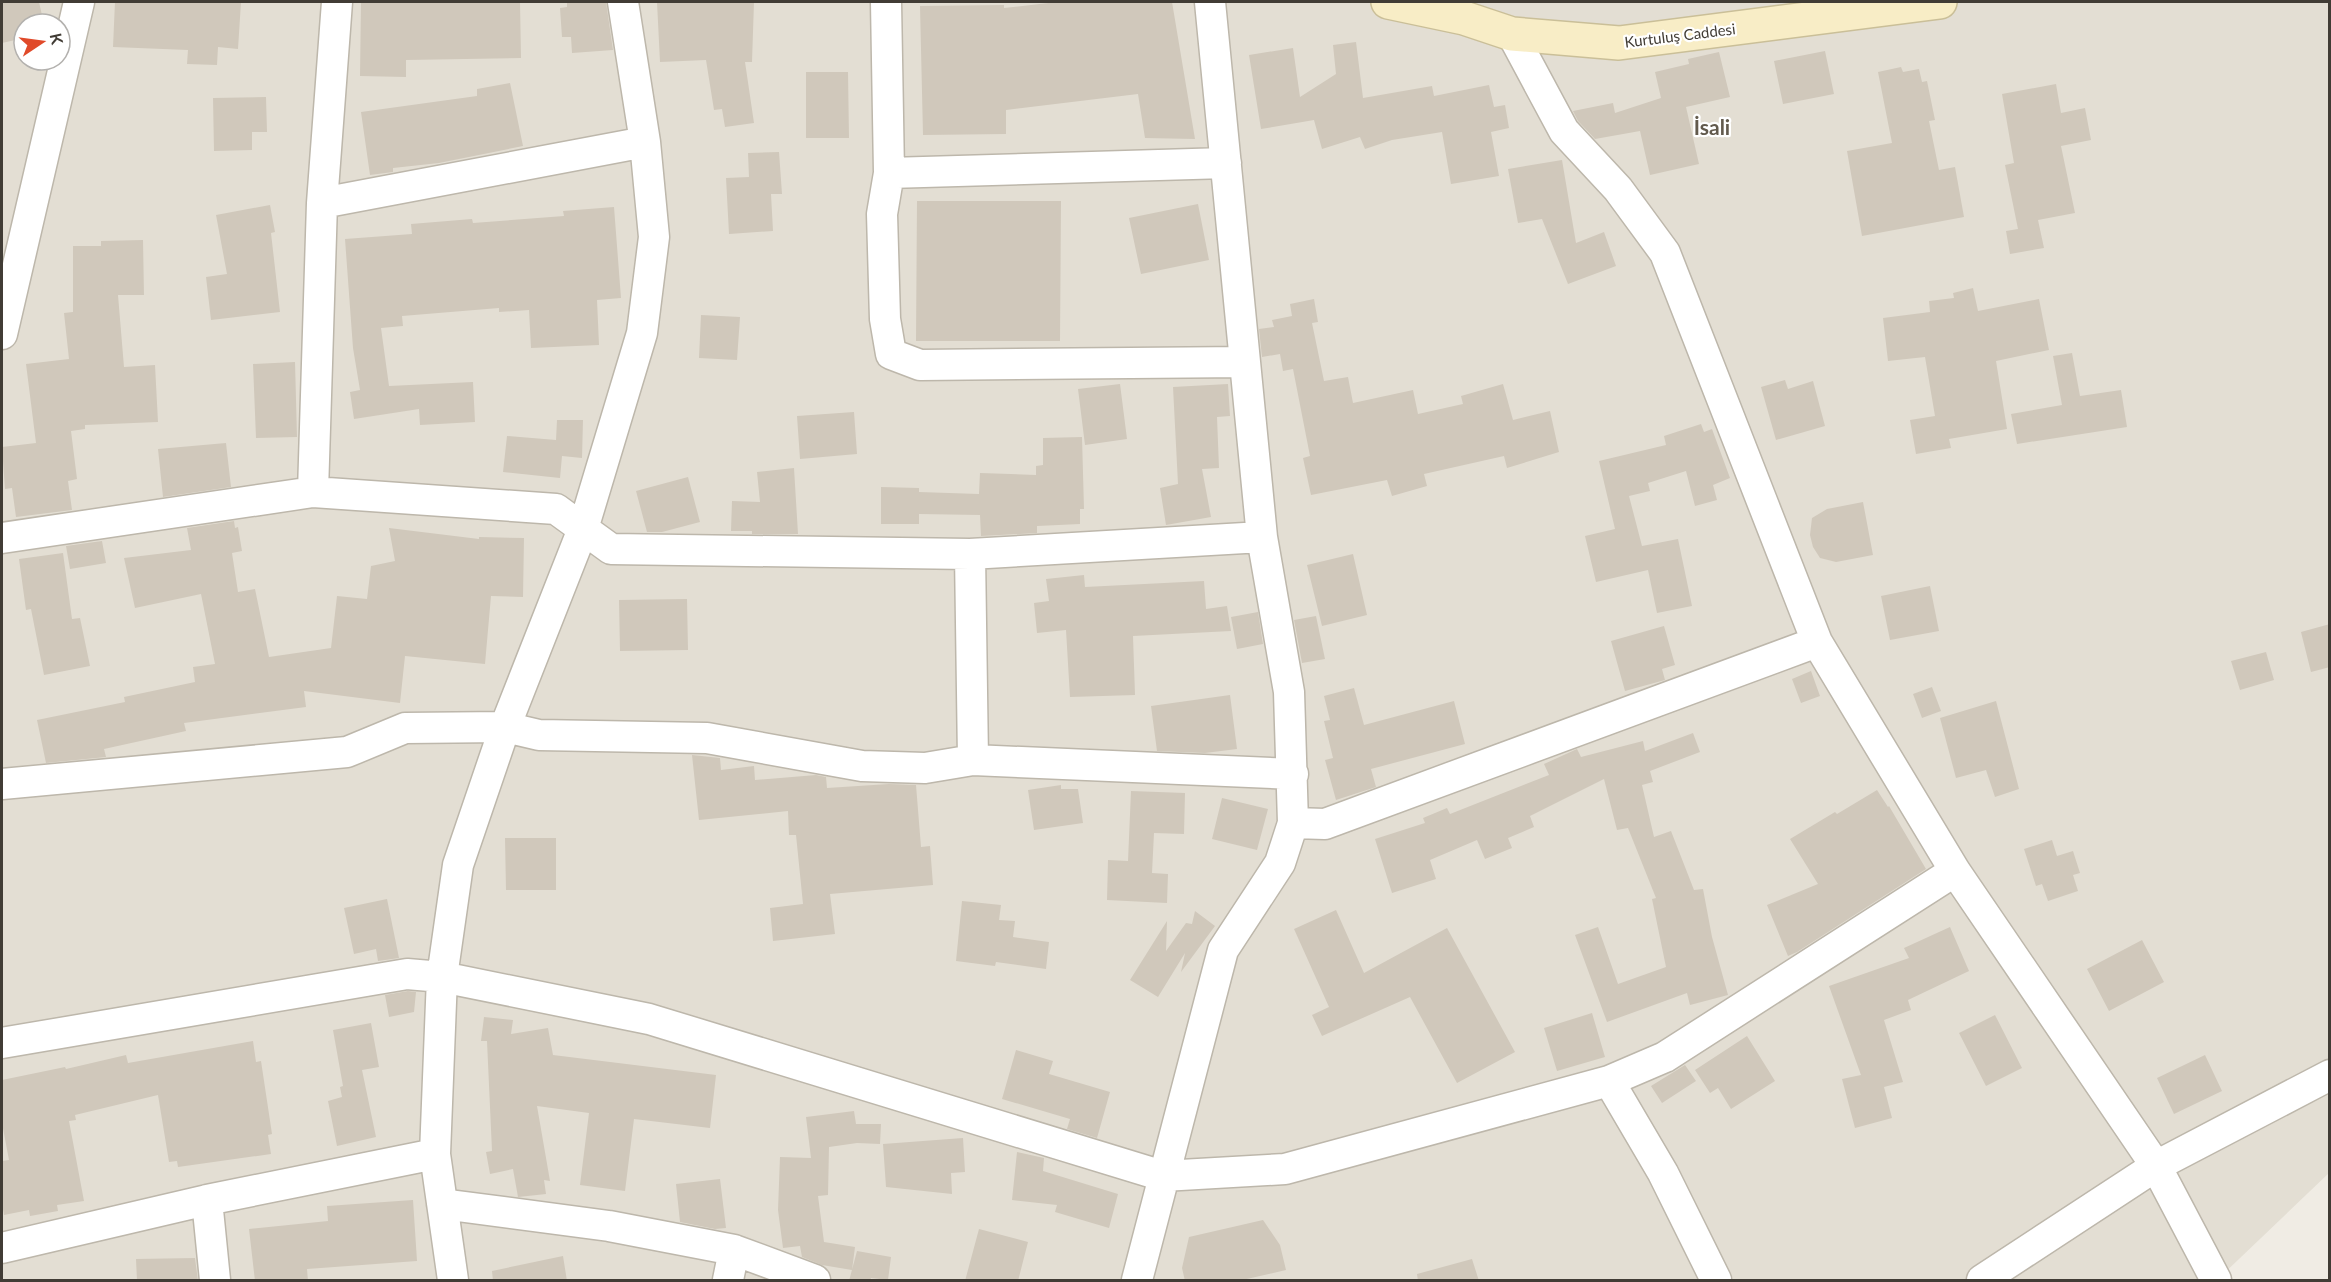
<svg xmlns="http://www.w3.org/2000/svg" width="2331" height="1282" viewBox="0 0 2331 1282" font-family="Lato,sans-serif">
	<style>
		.residential { fill: #e3ded3; fill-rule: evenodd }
		.building { fill: #d0c8bb }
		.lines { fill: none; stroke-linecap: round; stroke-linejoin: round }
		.minor-casing { stroke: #bdb7ab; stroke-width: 33 }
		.secondary-casing { stroke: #cabf98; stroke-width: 36 }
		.minor { stroke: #fff; stroke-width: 30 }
		.secondary { stroke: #f8edc6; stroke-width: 33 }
		.labels { text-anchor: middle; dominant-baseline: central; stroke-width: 4.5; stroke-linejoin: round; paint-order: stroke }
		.street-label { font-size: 15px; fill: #413c35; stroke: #fff }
		.district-label { font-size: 21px; font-weight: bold; fill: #625a4d; stroke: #fff }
	</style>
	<rect width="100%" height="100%" fill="#f0ece4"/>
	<path class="residential" d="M2,2H2329V1173L2217,1280H2ZM24,24H60V60H24Z"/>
	<path class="building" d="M2,2H39L44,24H24V38L2,43Z
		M115,2H241L238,49L218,47L217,65L187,64L188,50L113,47Z
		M361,2H520L521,58L406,60V77L360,76Z
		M567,2H606L613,50L572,53L571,37H562L560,8L567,7Z
		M657,2H754L752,62H745L754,123L725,127L722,109L714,110L706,60L660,62Z
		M1057,2H1172L1195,139L1145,138L1138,94L1006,110V134L923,135L920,6L1004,5V8Z
		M1356,42L1363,98L1432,86L1434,96L1489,85L1494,107L1505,105L1509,128L1491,132L1499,176L1451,184L1442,132L1392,140L1365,149L1360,137L1322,149L1314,120L1261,129L1249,55L1293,48L1300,97L1336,74L1333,45Z
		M1825,51L1834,94L1783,104L1774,61Z
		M1719,52L1730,97L1686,107L1699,164L1650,175L1640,131L1595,139L1578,121L1573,111L1613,103L1615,113L1661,98L1655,72L1689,64L1688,59Z
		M1901,67L1903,72L1919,69L1922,82L1927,81L1935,120L1929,121L1939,170L1955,167L1964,217L1862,236L1847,151L1892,143L1878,72Z
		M806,72H848L849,138H806Z
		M510,83L523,146L439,163L393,168V172L370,175L361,112L477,96V89Z
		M2056,84L2061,113L2085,108L2091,140L2061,146L2075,213L2038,220L2044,248L2010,254L2006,231L2018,229L2005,165L2014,163L2002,94Z
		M266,97L267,132H252V150L214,151L213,98Z
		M779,152L782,194H771L773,231L729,234L726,178L749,177L748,153Z
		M1562,160L1576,243L1604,232L1616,266L1568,284L1542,219L1518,223L1508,169Z
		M917,201H1061L1060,341H916Z
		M1198,204L1209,260L1141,274L1129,218Z
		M270,205L275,232L271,233L280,312L211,320L206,277L227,274L216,215Z
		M614,207L621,298L597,300L599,345L531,348L529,310L499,312V308L402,316L403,326L381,328L389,386L473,382L475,422L420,425L419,409L354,419L350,392L360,390L353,348L345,239L412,234L411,224L472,219L473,223L564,216L563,211Z
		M143,240L144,295H118L124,367L155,365L158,422L85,425V429L71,431L77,479L68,481L72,510L16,517L12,488L5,489L2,447L36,443L26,364L69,359L64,313L73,312V246H101V241Z
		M1973,288L1978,311L2039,299L2049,350L1996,361L2007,429L1949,439L1951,448L1916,454L1910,420L1935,416L1925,357L1888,361L1883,318L1930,312L1929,301L1954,298L1953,293Z
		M1314,299L1318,322L1312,323L1324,381L1348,377L1353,403L1413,390L1418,414L1463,404L1461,396L1503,384L1513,420L1550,411L1559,452L1507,468L1504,456L1424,474L1427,486L1392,496L1387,480L1311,495L1303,458L1310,456L1293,369L1283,371L1280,354L1262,357L1259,329L1274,327L1272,320L1292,316L1290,304Z
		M701,315L740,317L737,360L699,358Z
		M2072,353L2080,396L2121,390L2127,427L2017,444L2011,414L2062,405L2053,356Z
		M295,362L297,437L256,438L253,364Z
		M1785,380L1788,389L1813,381L1825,426L1776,440L1761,387Z
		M1120,384L1127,439L1085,445L1078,389Z
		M1228,384L1230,416L1217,417L1219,468L1202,469L1211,517L1166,525L1160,488L1178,484L1173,387Z
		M854,412L857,454L800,459L797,416Z
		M557,420H583L582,458L562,456L560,478L503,472L507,436L556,440Z
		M1701,424L1704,432L1712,429L1730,478L1713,485L1717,500L1695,506L1686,471L1648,483L1650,491L1629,496L1642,546L1678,539L1692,606L1657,613L1648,570L1596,582L1585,536L1615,529L1599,461L1666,445L1664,436Z
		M1082,437L1084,509H1080V524L1037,526V533L981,536L980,515L919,514V524H881V487L919,488V492L979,494L980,473L1036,475V466L1043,465V438Z
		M226,443L231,487L163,497L158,449Z
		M794,468L798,534H752V531H731L732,501L760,502L757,472Z
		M688,477L700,522L662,532H647L636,491Z
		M1863,502L1873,555L1836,562L1820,558L1813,547L1810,535L1812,518L1827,509Z
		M234,521L235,528L238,527L242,551L232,553L238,592L255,589L269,657L331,648L337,596L367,599L371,566L395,561L389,528L479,539V537L524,538L523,597L491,596L485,664L405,656L400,703L304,691L306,707L184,723L186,731L104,749L106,757L46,763L37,720L125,702L124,697L195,682L193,667L215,664L201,594L135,608L124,558L191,550L187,528Z
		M102,541L106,563L70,569L66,546Z
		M63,553L72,619L80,618L90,666L44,675L31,609L26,610L19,559Z
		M1353,554L1367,615L1322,626L1307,565Z
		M1084,575L1085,587L1204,581L1206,609L1227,606L1231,631L1133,636L1135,695L1070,697L1066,630L1037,633L1034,603L1049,601L1046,579Z
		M1930,586L1939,631L1890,640L1881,596Z
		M687,599L688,650L620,651L619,600Z
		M1258,612L1263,644L1237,649L1231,617Z
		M1316,616L1325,659L1302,663L1294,620Z
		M2330,624V667L2311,672L2301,632Z
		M1664,626L1675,665L1662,669L1665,680L1625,691L1611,641Z
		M2266,652L2274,680L2240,690L2231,661Z
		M1811,671L1820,696L1801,703L1792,679Z
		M1932,687L1941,711L1922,718L1913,694Z
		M1354,688L1364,725L1454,701L1465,744L1371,769L1376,787L1336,800L1325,760L1333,758L1324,721L1330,720L1324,696Z
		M1230,695L1237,749L1205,753L1157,751L1151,706Z
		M1996,701L2019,789L1995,797L1986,770L1956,778L1940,718Z
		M1693,733L1700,752L1650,771L1653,782L1642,785L1654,837L1671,831L1694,890L1703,889L1712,937L1728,995L1690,1005L1687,993L1607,1022L1575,935L1598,927L1618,984L1666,967L1652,899L1656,898L1628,828L1617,830L1604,779L1530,816L1534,827L1508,838L1512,848L1485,859L1477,840L1430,860L1436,879L1392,893L1375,839L1425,823L1423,818L1447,808L1450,814L1549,775L1544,764L1577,749L1581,757L1643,741L1645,751Z
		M692,755L720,758L721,770L754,766L755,780L816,775L826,777L827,788L889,784L916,785L921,847L930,846L933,885L830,894L835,934L773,941L770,908L803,904L796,835H789L788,811L699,820Z
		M1061,785V789H1078L1083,823L1034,830L1028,790Z
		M1877,790L1888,807L1889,806L1926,869L1797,952L1788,956L1767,905L1818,884L1790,839L1835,812L1837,814Z
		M1131,791L1185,793L1184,834L1154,833L1152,873L1168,874L1167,903L1107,900L1108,860L1128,861Z
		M1222,798L1268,809L1257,850L1212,839Z
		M505,838H556V890H506Z
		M2052,840L2057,856L2073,851L2080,873L2073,875L2078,891L2048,901L2042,884L2036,886L2024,849Z
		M387,899L399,958L378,961L376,949L354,954L344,908Z
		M962,901L1001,905L999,920L1015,921L1013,937L1049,942L1046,969L996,962L995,966L956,961Z
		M1336,910L1364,973L1447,928L1515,1052L1457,1083L1410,997L1322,1036L1312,1015L1329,1007L1294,929Z
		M1195,911L1215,926L1181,972L1185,953L1158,997L1130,980L1167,921L1166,951L1186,923L1192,924Z
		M1950,927L1969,971L1908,1000L1911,1010L1884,1020L1903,1082L1884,1087L1892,1118L1855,1128L1842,1079L1861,1075L1829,986L1909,958L1904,948Z
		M2142,940L2164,982L2109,1011L2087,969Z
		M408,991L416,992L414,1012L389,1017L385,995Z
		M1592,1013L1605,1057L1557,1071L1544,1028Z
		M1995,1015L2022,1068L1986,1086L1959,1033Z
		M484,1017L513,1020L511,1034L548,1028L553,1055L716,1075L710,1128L634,1119L625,1191L580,1185L589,1113L537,1106L550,1181L544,1180L546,1194L518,1197L513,1169L490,1174L486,1152L492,1151L487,1041H481Z
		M371,1023L379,1067L362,1070L376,1137L337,1146L328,1101L342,1097L340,1087L343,1086L333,1030Z
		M1747,1036L1775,1081L1731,1109L1718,1088L1710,1093L1695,1070Z
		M253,1041L256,1062L261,1061L272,1134L268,1135L271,1154L178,1167L177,1161L169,1162L158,1095L75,1115L76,1120L69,1121L84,1201L57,1205L58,1211L30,1216L29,1210L4,1215L2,1203V1161L9,1160L2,1123V1080L65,1067L66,1069L126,1055L128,1063Z
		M1016,1050L1053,1061L1049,1074L1110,1092L1097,1138L1067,1129L1070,1119L1002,1099Z
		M2205,1055L2222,1091L2174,1114L2157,1078Z
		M1685,1065L1696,1081L1662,1103L1651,1086Z
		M854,1111L856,1124H881L880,1144L857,1143L829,1147L828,1195L818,1196L824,1242L855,1247L852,1270L822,1265L802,1257L800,1246L783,1248L778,1210L780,1157L811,1158L806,1117Z
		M963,1138L965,1172L951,1173L952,1194L886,1187L883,1144Z
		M1017,1152L1044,1158L1043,1171L1118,1194L1109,1228L1055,1212L1057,1205L1012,1200Z
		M720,1179L726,1228L715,1229L680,1222L676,1184Z
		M413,1200L417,1261L307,1269L308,1281H255L249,1229L328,1221L327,1206Z
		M1263,1220L1280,1245L1286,1270L1238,1281H1185L1182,1268L1189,1237Z
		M979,1229L1028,1242L1018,1281H965Z
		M857,1251L891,1257L888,1280L871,1278L870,1281H849Z
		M563,1256L567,1281H493L492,1271Z
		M195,1258L198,1281H137L136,1259Z
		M1472,1259L1479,1281H1418L1417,1274Z"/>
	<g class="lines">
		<g class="minor-casing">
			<path id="minor" d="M886,2L889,173L882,214L885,319L891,354L920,365L1245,362
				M1512,34L1564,131L1618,189L1665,253L1817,642L1955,871L2156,1166L2216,1280
				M889,173L1226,163
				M322,203L645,142
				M2,334L79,2
				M313,492L322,203L337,2
				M2,538L313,492L556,509L611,549L970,554L1262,537
				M970,554L973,760L1293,774
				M2,784L347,752L405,728L505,727L539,735L707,738L862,766L925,768L973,760
				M1293,823L1325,824L1817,642
				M2,1043L407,974L442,977L649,1019L1163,1176L1285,1169L1609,1081L1665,1057L1955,871
				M1609,1081L1663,1173L1716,1280
				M207,1200L215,1280
				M442,1204L609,1226L734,1250L815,1280
				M2,1248L207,1200L435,1154
				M453,1280L435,1154L442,977L458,865L505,727L583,529L642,333L654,237L645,142L623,2
				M728,1280L734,1250
				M1137,1280L1223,950L1280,863L1293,823L1289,692L1262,537L1210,2
				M1982,1280L2156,1166L2330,1075"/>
		</g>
		<g class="secondary-casing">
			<path id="secondary" d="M1388,2L1464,18L1512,34L1619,43L1940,2"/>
		</g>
		<use href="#minor" class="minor"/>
		<use href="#secondary" class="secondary"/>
	</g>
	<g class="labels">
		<g class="street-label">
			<text transform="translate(1680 35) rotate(-7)">Kurtuluş Caddesi</text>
		</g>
		<g class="district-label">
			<text x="1712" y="126">İsali</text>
		</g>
	</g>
	<rect width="2331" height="1282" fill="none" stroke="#413c35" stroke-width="6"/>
	<g transform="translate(42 42) rotate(77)"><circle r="28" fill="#ffffff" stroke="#b3b1ae" stroke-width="1.5"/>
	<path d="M0-4.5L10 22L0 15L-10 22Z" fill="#e04a2a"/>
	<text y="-9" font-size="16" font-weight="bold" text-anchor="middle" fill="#413c35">K</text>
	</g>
</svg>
